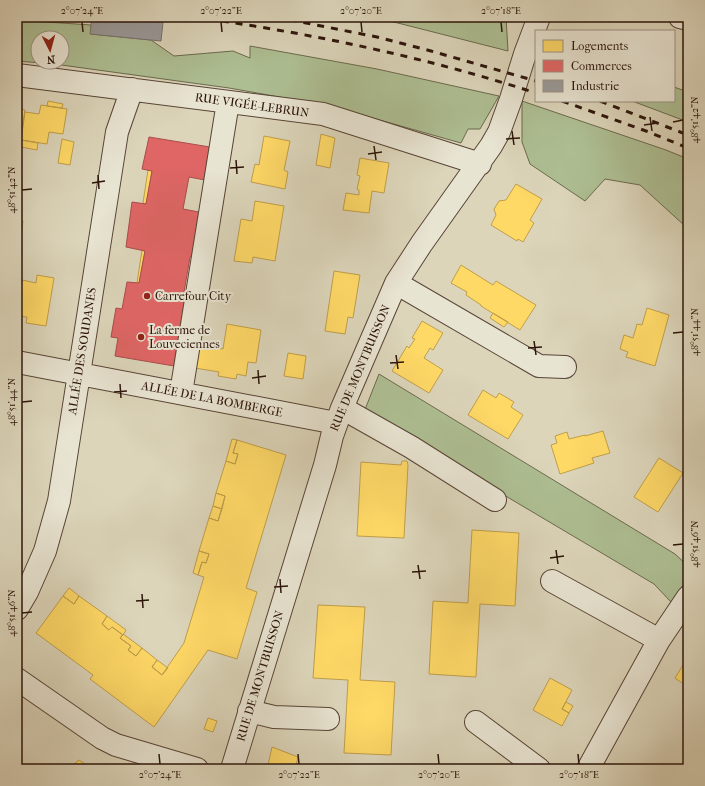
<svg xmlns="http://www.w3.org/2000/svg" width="705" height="786" viewBox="0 0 705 786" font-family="'IM FELL French Canon',serif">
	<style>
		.green { fill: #adbe92; stroke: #6c694e; fill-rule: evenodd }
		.homes { fill: #ffd966; stroke: #c09e4a }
		.shops { fill: #e06666; stroke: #aa4d4a }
		.industry { fill: #999; stroke: #78716e }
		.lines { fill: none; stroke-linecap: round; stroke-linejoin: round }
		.minor-casing { stroke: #584436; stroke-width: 24 }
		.minor { stroke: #e8e4d2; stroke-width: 22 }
		.rail { stroke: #2c140a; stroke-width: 3; stroke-dasharray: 7 7; stroke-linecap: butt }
		.ticks { fill: none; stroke: #2c140a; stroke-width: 1.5 }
		.poi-dot { fill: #8f2418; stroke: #e8e4d2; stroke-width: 1.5 }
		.labels { text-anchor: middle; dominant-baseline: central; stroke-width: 4; stroke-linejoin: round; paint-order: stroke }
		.street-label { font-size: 12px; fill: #2c140a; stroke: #e8e4d2 }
		.poi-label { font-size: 12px; fill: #2c140a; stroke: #e8e4d2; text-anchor: start }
		.neatline { fill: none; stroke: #2c140a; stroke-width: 1.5 }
		.ticks-label { font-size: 10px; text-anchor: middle; fill: #2c140a }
	</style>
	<rect width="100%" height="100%" fill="#dcd5ba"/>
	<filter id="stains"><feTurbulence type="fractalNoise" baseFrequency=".005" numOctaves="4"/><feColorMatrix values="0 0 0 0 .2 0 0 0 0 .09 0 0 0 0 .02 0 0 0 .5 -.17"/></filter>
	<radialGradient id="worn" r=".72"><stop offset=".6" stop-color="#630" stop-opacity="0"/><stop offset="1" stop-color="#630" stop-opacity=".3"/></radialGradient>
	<path class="green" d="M371,17H506L508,51L386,20Z
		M17,20L91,25V34L151,40L174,56L233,51L250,58V46L377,69L499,96L480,129H468L461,143L330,106L229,88L54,64L17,61ZM38,38H62V62H38Z
		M674,87L688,92V122L632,101H674Z
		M522,101L666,150L688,159V259L686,256L685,226L640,185L605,179L585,201L530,164L522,142Z
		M379,374L675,554L688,566V578L671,602L654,584L364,412Z"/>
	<path class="homes" d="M48,101L63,104L62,108L47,106Z
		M41,105L67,109L63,134L49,132L47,144L21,140L25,112L39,114Z
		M17,108L25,110L18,154H17Z
		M321,134L335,138L330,168L316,165Z
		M264,136L290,141L284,170L288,172L285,189L251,182L255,164L259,165Z
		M62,139L74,142L70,165L58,163Z
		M22,140L38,143L37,150L21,147Z
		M360,158L389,163L384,193L372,191L369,213L343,210L346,193L359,195V190L357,189L360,176L357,175Z
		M148,170L152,171L146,204L143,203Z
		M516,184L542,199L530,220L534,223L523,242L518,239L517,241L491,225L496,215L494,209L499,201L506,200Z
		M255,201L284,206L275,261L253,257L252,263L234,261L241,219L252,221Z
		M17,220L23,221L21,235L17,234Z
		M142,250L145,251L139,283H137Z
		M461,265L493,285L496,281L536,305L520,330L481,306V305L466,295L467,292L451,283Z
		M334,271L360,275L353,318L348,317L345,334L325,331Z
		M37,275L54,278L46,326L26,323L27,317L17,316L22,280L36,283Z
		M647,308L669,315L655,366L626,357L628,352L620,349L624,335L633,338L637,324L642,325Z
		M493,313L508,322L504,327L490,318Z
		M422,321L443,333L433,350L430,348L424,358L443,370L429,393L392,371L407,346L409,348L415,339L412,338Z
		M227,324L261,330L256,363L248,362L246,376L237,374L236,379L218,376L219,372L195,368L199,345L223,349Z
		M288,353L306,356L303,379L284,376Z
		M483,390L496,398L499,393L514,402L511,407L523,415L508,439L468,415Z
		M603,431L610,453L592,458L594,463L560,474L551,445L557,443L555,436L567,432L569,439L585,435V436Z
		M232,439L237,440L233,453L238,454L235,464L226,461Z
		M237,440L286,455L246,588L257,592L237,659L208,650L154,727L90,679L93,675L36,633L63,596L74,604L79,596L107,616L102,624L109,630L112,627L123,635L120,638L131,646L128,650L136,656L142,648L157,660L152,667L162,675L184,643L204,577L198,575L202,562L206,563L209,554L199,551L209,518L218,521L225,496L216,493L226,461L235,464L238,454L233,453Z
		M659,458L683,473L658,512L634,497Z
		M402,461H407L408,465L404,538L357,536L361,462L401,465Z
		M216,493L225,496L222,509L213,506Z
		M213,506L222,509L218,521L209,518Z
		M472,530L519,533L515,606L480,604L476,677L429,674L433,601L468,603Z
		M199,551L209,554L206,563L202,562L198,575L193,573Z
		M69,588L79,596L74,604L63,596Z
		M318,605L365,607L360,680L395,682L391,755L344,753L348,680L313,678Z
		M107,616L126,630L123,635L112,627L109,630L102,624Z
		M123,634L142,648L136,656L128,650L131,646L120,638Z
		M688,657V687L675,678Z
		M157,660L168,668L162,675L152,667Z
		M550,678L572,690L562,709L569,713L562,726L533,710Z
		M566,702L573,706L569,713L562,709Z
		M208,718L217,721L213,732L204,729Z
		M272,747L298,757L295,769H264L265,764L268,765Z
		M79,760L88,766L90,769H68Z"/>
	<path class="shops" d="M149,137L210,147L205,180L189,177L183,209L199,212L192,257H190L184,292L186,293L174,366L115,356L118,338L111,337L116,308L122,309L127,282L139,283L145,251L126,247L132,202L146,204L152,171L142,169Z"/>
	<path class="industry" d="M92,17L163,22L161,41L90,34Z"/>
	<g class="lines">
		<g class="minor-casing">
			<path id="minor" d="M680,17L688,19
				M17,75L323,114L480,164
				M396,283L539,366L565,367
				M17,362L336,423
				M181,393L228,102
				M342,408L411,447L495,500
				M552,581L659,640
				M17,609L27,592L45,551L59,501L117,132L132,89
				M17,679L102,738L116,745L197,769
				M249,711L274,717L328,719
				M476,722L539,769
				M232,769L325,465L332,436L342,408L396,283L422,243L491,146L499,132L511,99L525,54L539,17
				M588,769L659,640L688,597"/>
		</g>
		<use href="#minor" class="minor"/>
		<path class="rail" d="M194,17C310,33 425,57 536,93
			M276,17L377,37L431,51L536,81
			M562,101L646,131L688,148
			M600,101L688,135"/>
	</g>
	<path class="ticks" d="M82,22L83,32M221,22L222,32M361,22L362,32M501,22L502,32M650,117L652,131M673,122L683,120M644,125L658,123M512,131L514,145M506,139L520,138M374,146L376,160M368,154L382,152M236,160L237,174M230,168L244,167M98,175L99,189M92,183L105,181M22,190L32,189M673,333L683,332M534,341L536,355M528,348L542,347M396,355L398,369M390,363L404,362M258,370L259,384M252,378L266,376M120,384L121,398M114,392L127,391M22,402L32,401M673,545L683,544M556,550L558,564M550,558L564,556M418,565L420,579M412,572L426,571M280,579L281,593M274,587L288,586M142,594L143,608M136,601L149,600M22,613L32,612M159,754L160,764M298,754L299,764M438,754L439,764M578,754L579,764"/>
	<g class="poi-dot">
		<circle cx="147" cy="296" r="4"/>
		<circle cx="141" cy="337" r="4"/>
	</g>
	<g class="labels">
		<g class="street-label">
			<text transform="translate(252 105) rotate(8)">RUE VIGÉE-LEBRUN</text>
			<text transform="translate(82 351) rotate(-81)">ALLÉE DES SOUDANES</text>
			<text transform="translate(360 368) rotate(-67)">RUE DE MONTBUISSON</text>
			<text transform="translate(212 399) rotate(11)">ALLÉE DE LA BOMBERGE</text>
			<text transform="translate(260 676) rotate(-73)">RUE DE MONTBUISSON</text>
		</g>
		<g class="poi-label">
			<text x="155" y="296">Carrefour City</text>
			<text x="149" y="330">La ferme de<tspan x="149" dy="14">Louveciennes</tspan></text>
		</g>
	</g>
	<rect width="705" height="786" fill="none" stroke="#dcd5ba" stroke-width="44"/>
	<rect x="535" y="30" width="140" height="72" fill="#e8e4d2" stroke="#9d9182"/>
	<rect x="543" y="40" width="20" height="12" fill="#ffd966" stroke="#9d9182"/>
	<text x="571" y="50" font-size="12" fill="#2c140a">Logements</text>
	<rect x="543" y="60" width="20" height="12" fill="#e06666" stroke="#9d9182"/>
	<text x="571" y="70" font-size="12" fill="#2c140a">Commerces</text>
	<rect x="543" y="80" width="20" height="12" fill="#999999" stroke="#9d9182"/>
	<text x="571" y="90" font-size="12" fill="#2c140a">Industrie</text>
	<g transform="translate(50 50) rotate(174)"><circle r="19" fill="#e8e4d2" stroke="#9d9182"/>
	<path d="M0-3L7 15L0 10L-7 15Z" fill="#8f2418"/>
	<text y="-6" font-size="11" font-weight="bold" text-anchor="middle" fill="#2c140a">N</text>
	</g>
	<rect x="22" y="22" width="661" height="742" class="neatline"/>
	<g class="ticks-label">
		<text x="82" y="14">2°07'24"E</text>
		<text x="221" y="14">2°07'22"E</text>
		<text x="361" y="14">2°07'20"E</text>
		<text x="501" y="14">2°07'18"E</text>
		<text transform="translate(694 120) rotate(-90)" y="4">48°51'42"N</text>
		<text transform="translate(11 190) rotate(-90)" y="4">48°51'42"N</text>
		<text transform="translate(694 332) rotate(-90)" y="4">48°51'44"N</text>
		<text transform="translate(11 402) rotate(-90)" y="4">48°51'44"N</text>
		<text transform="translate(694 544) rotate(-90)" y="4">48°51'46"N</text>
		<text transform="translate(11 613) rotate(-90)" y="4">48°51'46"N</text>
		<text x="160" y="778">2°07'24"E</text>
		<text x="299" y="778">2°07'22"E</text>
		<text x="439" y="778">2°07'20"E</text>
		<text x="579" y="778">2°07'18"E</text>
	</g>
	<rect width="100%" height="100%" filter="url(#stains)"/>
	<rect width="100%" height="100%" fill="url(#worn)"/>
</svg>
